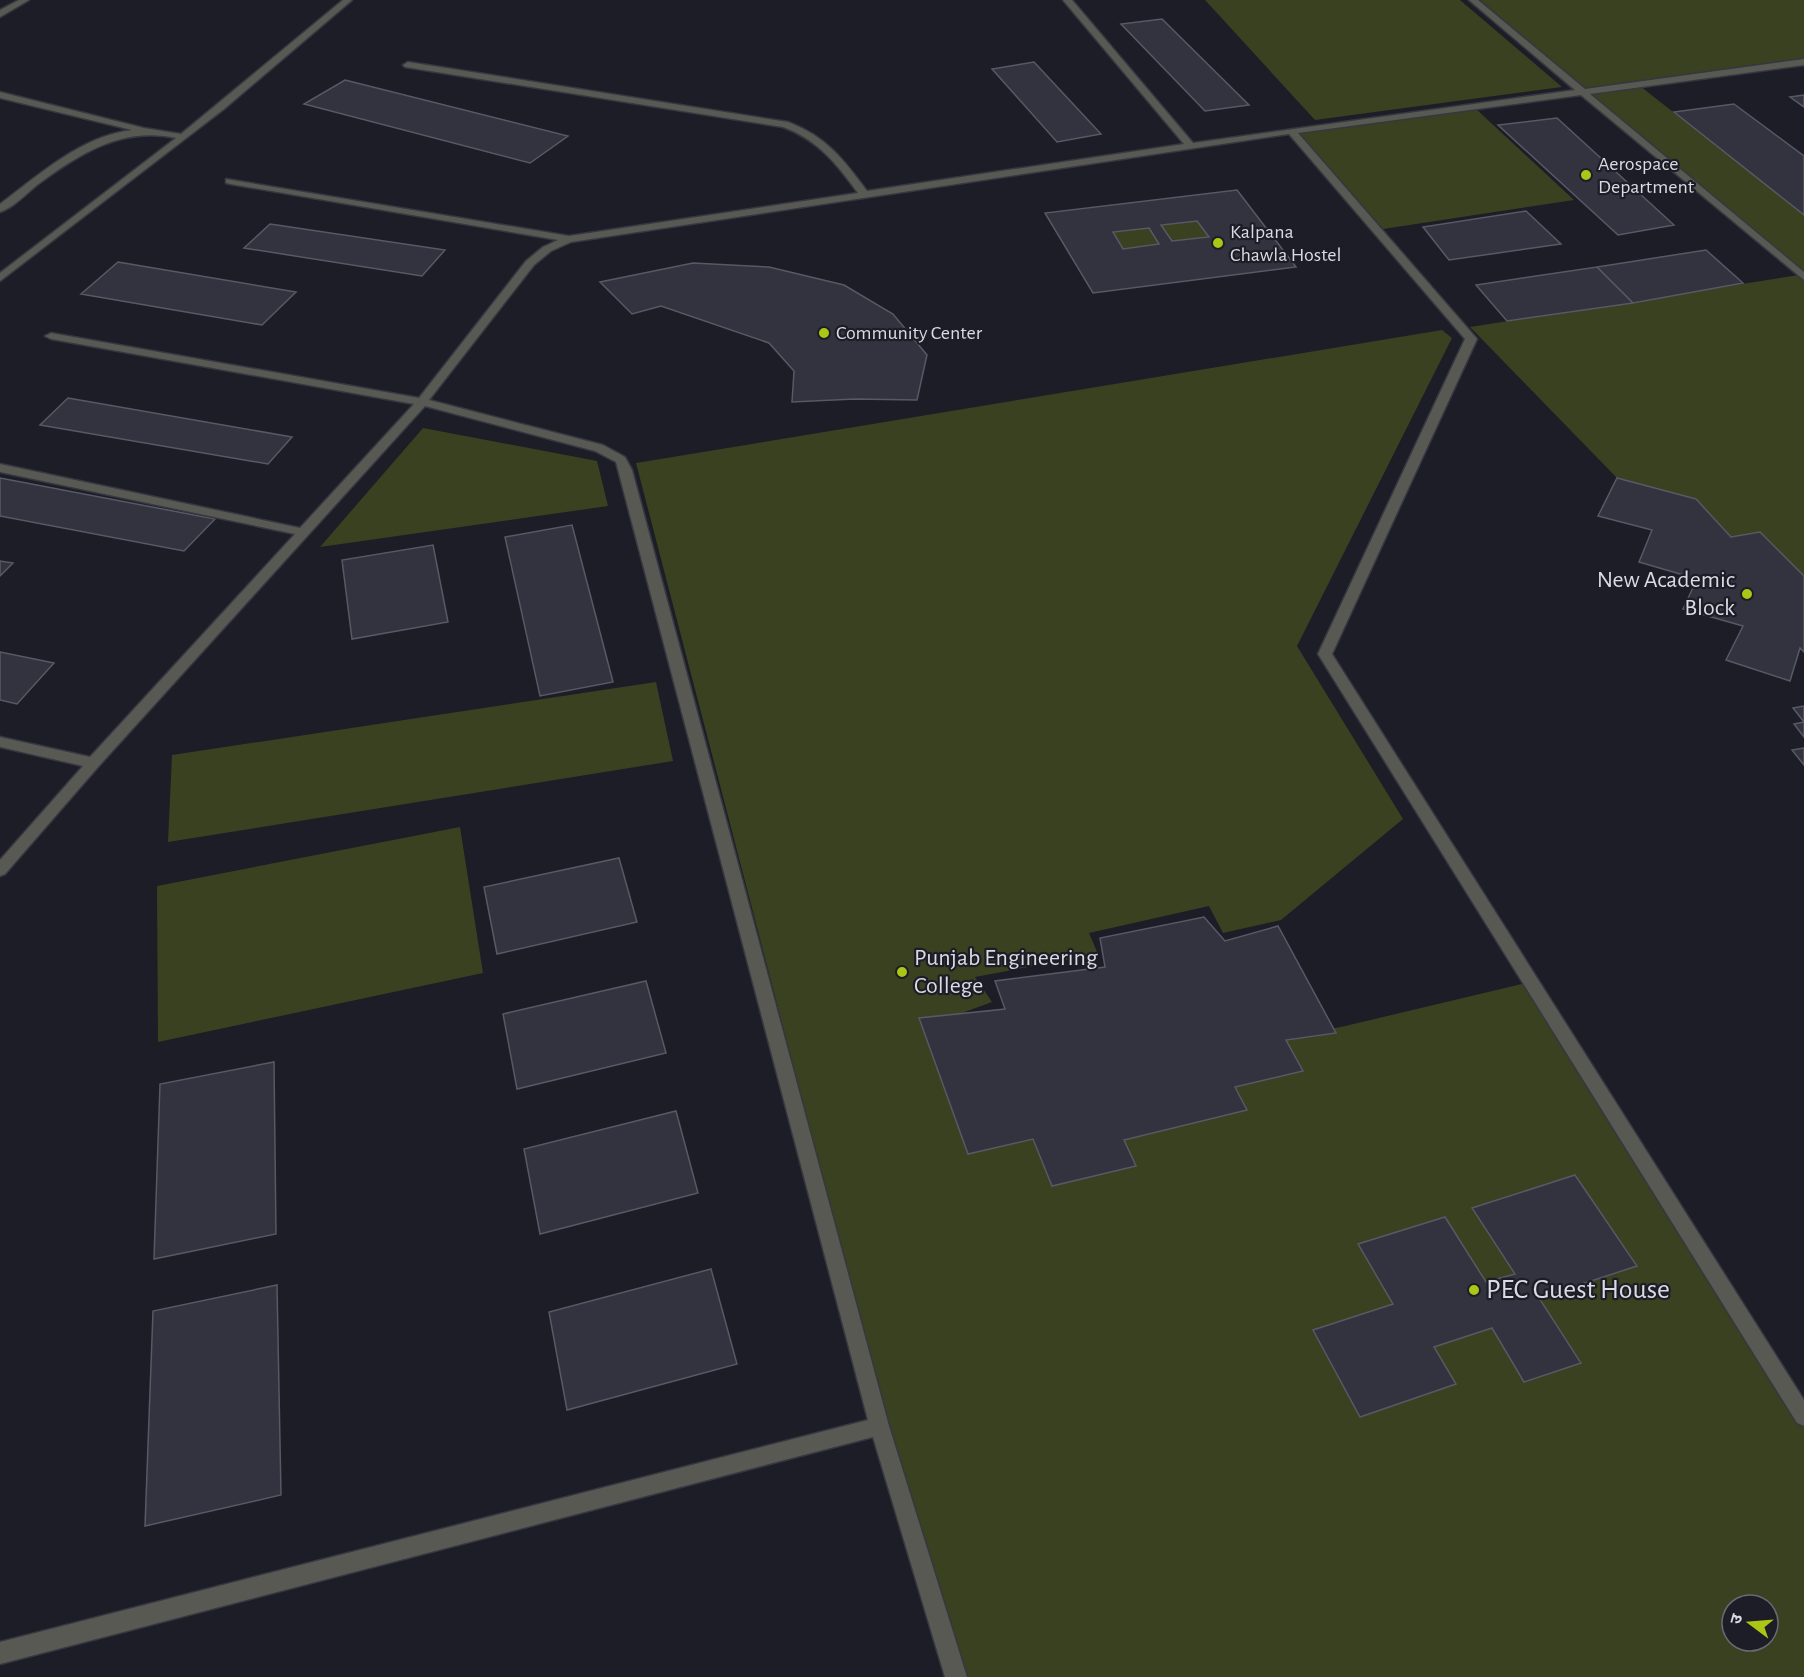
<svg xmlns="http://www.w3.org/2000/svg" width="1804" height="1677" viewBox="0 0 1804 1677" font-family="'Alegreya Sans','Noto Sans Devanagari',sans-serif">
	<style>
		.green { fill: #3a4120; fill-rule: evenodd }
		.building { fill: #32333f; stroke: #575965; stroke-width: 1.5; fill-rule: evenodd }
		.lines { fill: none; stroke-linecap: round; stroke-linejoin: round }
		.service-casing { stroke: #363741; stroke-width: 3 }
		.minor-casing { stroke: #363741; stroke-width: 3 }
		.service { fill: #585953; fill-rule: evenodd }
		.minor { fill: #585953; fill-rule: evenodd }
		.poi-dot { fill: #abc615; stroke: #1c1d27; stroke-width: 2 }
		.labels { text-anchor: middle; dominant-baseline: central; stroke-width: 4.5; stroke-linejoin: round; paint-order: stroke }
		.far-poi-label { font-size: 20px; fill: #d9dae2; stroke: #1c1d27; text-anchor: start }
		.poi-label { font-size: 24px; fill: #d9dae2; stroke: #1c1d27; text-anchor: end }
		.near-poi-label { font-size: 28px; fill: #d9dae2; stroke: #1c1d27; text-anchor: start }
	</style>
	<rect width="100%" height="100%" fill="#1c1d27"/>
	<path class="green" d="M1205,0H1460L1562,87L1315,120Z
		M1480,0H1804V58L1585,88Z
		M1640,86L1804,215V276L1585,93Z
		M1475,108L1574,200L1383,229L1298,132Z
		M1197,221L1209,237L1172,241L1161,225Z
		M1149,228L1159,244L1123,249L1113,232Z
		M1799,275L1804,280V576L1760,532L1731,537L1696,499L1617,478L1470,327Z
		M1442,330L1452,338L1297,646L1403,819L1281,920L1223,933L1209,906L1089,933L1098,954L975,977L992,1002L932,1024L1113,1134L1220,1082L1270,1039L1341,1027L1526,983L1804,1424V1677H964L885,1418L636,463ZM1575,1176L1637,1265L1539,1298L1581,1362L1524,1382L1492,1328L1434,1347L1393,1304L1359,1244L1445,1217L1486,1282L1515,1274L1473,1208ZM1732,1605H1768V1641H1732Z
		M423,428L597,461L608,506L320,547Z
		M656,682L673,761L168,842L172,755Z
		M460,827L483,973L158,1042L157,886Z"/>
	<path class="building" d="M1162,19L1249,105L1205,111L1121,24Z
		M1034,62L1101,134L1057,142L992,69Z
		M345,80L568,136L530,163L304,104Z
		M1804,95V107L1790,97Z
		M1734,104L1804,156V215L1674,112Z
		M1557,118L1674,225L1618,235L1498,125Z
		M1237,190L1296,267L1093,293L1045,213ZM1197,221L1209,237L1172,241L1161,225ZM1149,228L1159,244L1123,249L1113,232Z
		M1526,211L1561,244L1449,260L1423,227Z
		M270,224L445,250L422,276L244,248Z
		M1706,250L1743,283L1633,303L1597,267Z
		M118,262L296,292L262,325L81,294Z
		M693,263L769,267L844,285L893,314L927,355L917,400L855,399L792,402L794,371L769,343L661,306L632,314L600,282Z
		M1597,267L1633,303L1507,321L1476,285Z
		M68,398L292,437L268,464L40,425Z
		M0,478L215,519L184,551L0,516Z
		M1617,478L1696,499L1731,537L1760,532L1804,576V652L1800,648L1790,681L1726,660L1743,626L1683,609L1697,579L1639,562L1652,530L1598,516Z
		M572,525L613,682L540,696L505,537Z
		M433,545L448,622L352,639L342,560Z
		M0,561L13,563L0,576Z
		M0,652L54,663L17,704L0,700Z
		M1804,706V737L1794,724L1804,722L1793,708Z
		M1804,748V765L1792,750Z
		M619,858L637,922L497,954L484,887Z
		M1204,917L1225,941L1278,926L1336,1033L1286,1040L1303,1071L1235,1087L1247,1110L1124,1140L1136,1166L1052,1186L1033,1139L968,1154L919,1018L1005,1009L995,981L1105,967L1100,938Z
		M646,981L666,1053L517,1089L503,1014Z
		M274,1062L276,1234L154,1259L160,1084Z
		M676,1111L698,1193L540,1234L524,1149Z
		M1575,1175L1637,1266L1539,1298L1581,1363L1524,1382L1492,1328L1434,1347L1456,1384L1360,1417L1313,1330L1393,1304L1358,1244L1445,1217L1486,1282L1515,1274L1472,1208Z
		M711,1269L737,1364L567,1410L549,1312Z
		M277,1285L281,1495L145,1526L153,1311Z"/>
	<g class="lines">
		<g class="service-casing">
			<path id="service" d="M1063,0H1072L1193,143L1575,90L1469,0H1478L1585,89L1804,59V65L1590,94L1804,272V280L1581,95L1298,133L1477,339L1332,654L1804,1400V1426L1797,1423L1318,654L1465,339L1289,134L571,242L551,251L534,265L429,400L603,445L625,457L632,470L889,1426L967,1677H945L873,1437L0,1664V1642L868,1420L616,462L595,451L425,406L98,767L5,874L0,876V860L83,766L0,747V737L90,757L295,534L0,472V464L300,528L414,404L51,339L45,336L51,333L419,398L526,261L543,247L558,240L230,184L226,183V179L569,236L858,193C836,163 818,140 783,127L405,67L403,65L408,62L788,122C827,137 843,159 867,191L1184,144Z"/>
		</g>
		<g class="minor-casing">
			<path id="minor" d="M19,0H29L0,17V10Z
				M343,0H352L224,109L0,281V273L176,138C122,126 79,154 37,185C26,194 13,208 0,212V204C39,175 81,136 132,130L0,98V92L144,128L181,134Z"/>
		</g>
		<use href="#service" class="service"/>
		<use href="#minor" class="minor"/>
	</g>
	<g class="poi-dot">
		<circle cx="1586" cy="175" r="6"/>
		<circle cx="1218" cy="243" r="6"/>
		<circle cx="824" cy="333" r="6"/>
		<circle cx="1747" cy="594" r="6"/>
		<circle cx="902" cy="972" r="6"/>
		<circle cx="1474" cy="1290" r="6"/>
	</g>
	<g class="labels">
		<g class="far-poi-label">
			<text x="1598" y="164">Aerospace<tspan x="1598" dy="23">Department</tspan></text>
			<text x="1230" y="232">Kalpana<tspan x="1230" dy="23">Chawla Hostel</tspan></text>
			<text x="836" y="333">Community Center</text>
		</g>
		<g class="poi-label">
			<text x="1735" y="580">New Academic<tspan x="1735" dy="28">Block</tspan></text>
			<text x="914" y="958" text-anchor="start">Punjab Engineering<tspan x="914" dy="28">College</tspan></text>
		</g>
		<g class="near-poi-label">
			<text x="1486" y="1290">PEC Guest House</text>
		</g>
	</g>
	<g transform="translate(1750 1623) rotate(286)"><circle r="28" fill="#1c1d27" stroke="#686972" stroke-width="1.5"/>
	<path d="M0-4.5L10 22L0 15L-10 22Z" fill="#abc615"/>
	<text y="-9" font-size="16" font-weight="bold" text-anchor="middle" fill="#d9dae2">उ</text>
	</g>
</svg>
